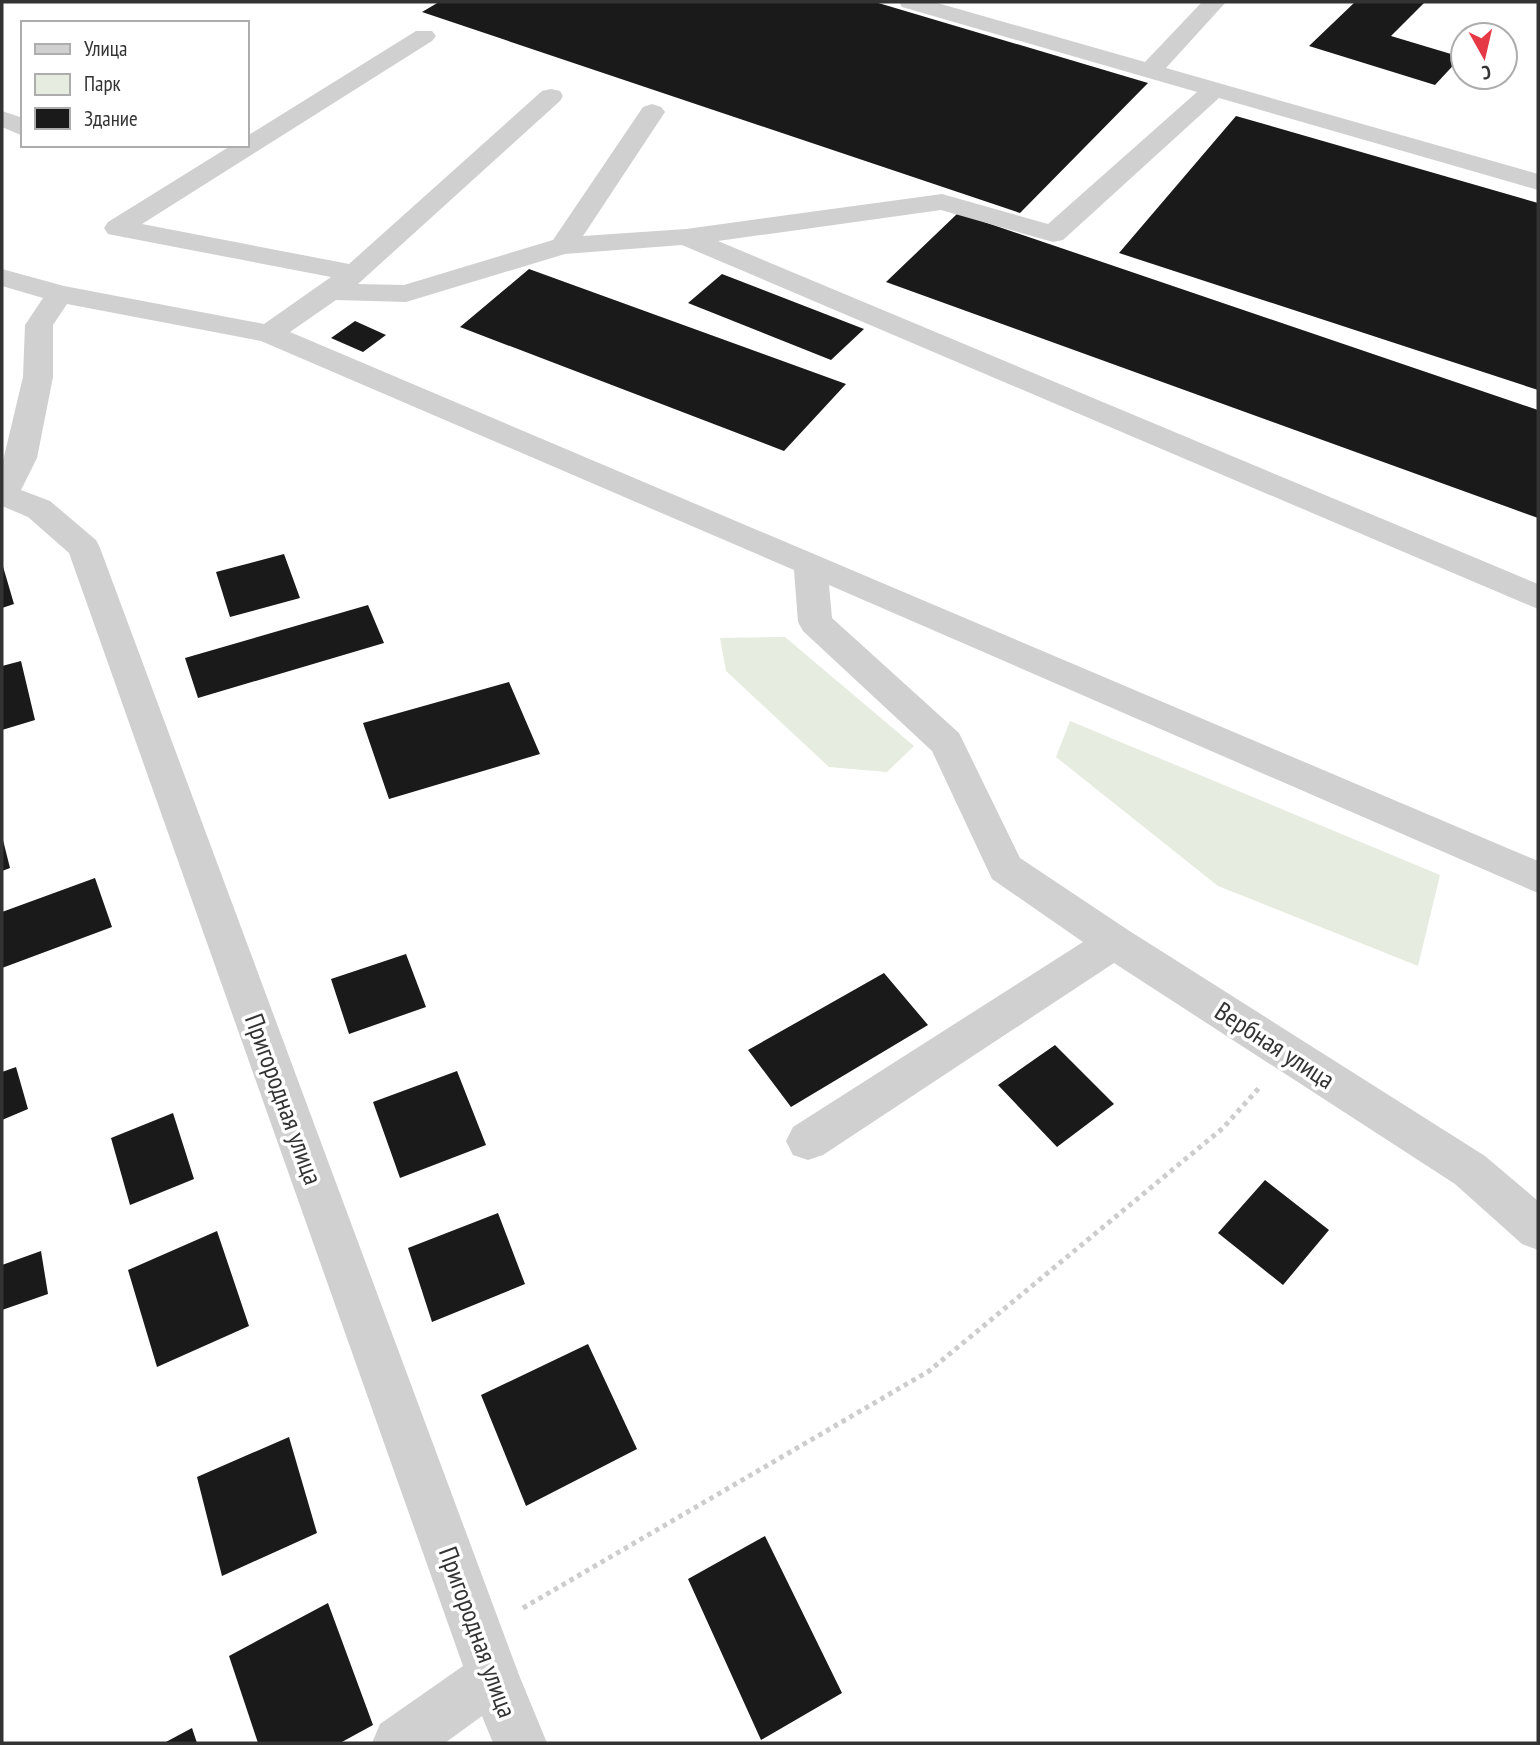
<svg xmlns="http://www.w3.org/2000/svg" width="1540" height="1745" viewBox="0 0 1540 1745" font-family="'PT Sans Narrow',sans-serif">
	<style>
		.green { fill: #e6ecdf }
		.building { fill: #1a1a1a }
		.lines { fill: none; stroke-linecap: round; stroke-linejoin: round }
		.path { stroke: #cdcdcd; stroke-width: 5; stroke-dasharray: 4.5 4.5; stroke-linecap: butt }
		.minor { fill: #d0d0d0; fill-rule: evenodd }
		.labels { text-anchor: middle; dominant-baseline: central; stroke-width: 7; stroke-linejoin: round; paint-order: stroke }
		.street-label { font-size: 26px; fill: #333; stroke: #fff }
	</style>
	<rect width="100%" height="100%" fill="#fff"/>
	<path class="green" d="M785,637L914,746L887,772L829,767L726,671L720,638Z
		M1070,721L1440,875L1418,966L1218,886L1056,757Z"/>
	<path class="building" d="M439,2H875L1148,83L1020,213L422,12Z
		M1355,2H1425L1391,36L1461,57L1435,85L1309,46Z
		M1236,116L1538,203V390L1119,253Z
		M958,213L1538,410V518L886,282Z
		M529,269L846,384L784,451L460,327Z
		M722,274L864,329L831,360L688,303Z
		M355,321L386,335L363,352L331,338Z
		M284,554L300,598L230,617L216,572Z
		M2,563L14,604L2,608Z
		M368,605L384,643L198,698L185,658Z
		M21,661L35,720L2,730V666Z
		M509,682L540,754L389,799L363,723Z
		M2,836L10,868L2,871Z
		M95,878L112,927L2,968V912Z
		M406,954L426,1007L349,1034L331,979Z
		M884,973L928,1025L791,1107L748,1050Z
		M1055,1045L1114,1104L1057,1147L998,1085Z
		M16,1067L28,1109L2,1120V1072Z
		M457,1071L486,1145L400,1178L373,1102Z
		M173,1113L194,1179L130,1205L111,1138Z
		M1265,1180L1329,1230L1283,1285L1218,1233Z
		M498,1213L525,1284L432,1322L408,1248Z
		M217,1231L249,1326L157,1367L128,1270Z
		M41,1251L48,1294L2,1310V1265Z
		M588,1344L637,1449L526,1506L481,1395Z
		M289,1437L317,1533L222,1576L197,1477Z
		M765,1536L842,1693L761,1740L688,1579Z
		M328,1603L373,1725L340,1743H258L229,1656Z
		M192,1728L197,1743H164Z"/>
	<g class="lines">
		<path class="path" d="M523,1608L929,1371L1223,1128L1259,1088"/>
		<path class="minor" d="M899,2H934L1145,62L1202,2H1226L1166,68L1538,174V190L1219,98L1063,240L1053,242L941,210L718,241L1538,584V609L682,245L565,254L406,302L336,300L290,332L1538,861V893L829,585L832,618L959,733L1020,858L1128,930L1485,1156L1538,1201V1250L1522,1244L1455,1184L1114,963L823,1155L808,1160L793,1155L786,1141L793,1127L1083,942L992,879L932,751L803,631L798,622L794,570L261,341L67,304L53,325V377L37,458L21,490L50,501L96,540L100,548L519,1675L547,1743H493L482,1716L445,1743H372L380,1724L463,1666L69,553L28,517L2,506V465L23,377L25,325L43,298L2,286V269L64,286L264,324L331,277L118,236L108,234L104,228L108,222L232,145H247V136L416,31H432L436,36L432,41L142,224L349,264L542,91L551,89L560,91L563,96L560,101L358,284L404,285L553,240L643,107L652,104L661,107L665,112L583,236L686,229L942,194L1048,224L1197,92L902,7Z
			M2,111L23,118V136L2,127Z"/>
	</g>
	<g class="labels">
		<g class="street-label">
			<text transform="translate(1275 1045) rotate(33)">Вербная улица</text>
			<text transform="translate(284 1099) rotate(70)">Пригородная улица</text>
			<text transform="translate(478 1632) rotate(70)">Пригородная улица</text>
		</g>
	</g>
	<rect width="1540" height="1745" fill="none" stroke="#333333" stroke-width="7"/>
	<rect x="21" y="21" width="228" height="126" fill="#ffffff" stroke="#adadad" stroke-width="2"/>
	<rect x="35" y="44" width="35" height="10" fill="#d0d0d0" stroke="#adadad" stroke-width="2"/>
	<text x="84" y="56" font-size="21" fill="#333333">Улица</text>
	<rect x="35" y="74" width="35" height="21" fill="#e6ecdf" stroke="#adadad" stroke-width="2"/>
	<text x="84" y="91" font-size="21" fill="#333333">Парк</text>
	<rect x="35" y="108" width="35" height="21" fill="#1a1a1a" stroke="#adadad" stroke-width="2"/>
	<text x="84" y="126" font-size="21" fill="#333333">Здание</text>
	<g transform="translate(1484 56) rotate(172)"><circle r="33" fill="#ffffff" stroke="#adadad" stroke-width="2"/>
	<path d="M0-5L12 26L0 18L-12 26Z" fill="#e63946"/>
	<text y="-10" font-size="19" font-weight="bold" text-anchor="middle" fill="#333333">С</text>
	</g>
</svg>
